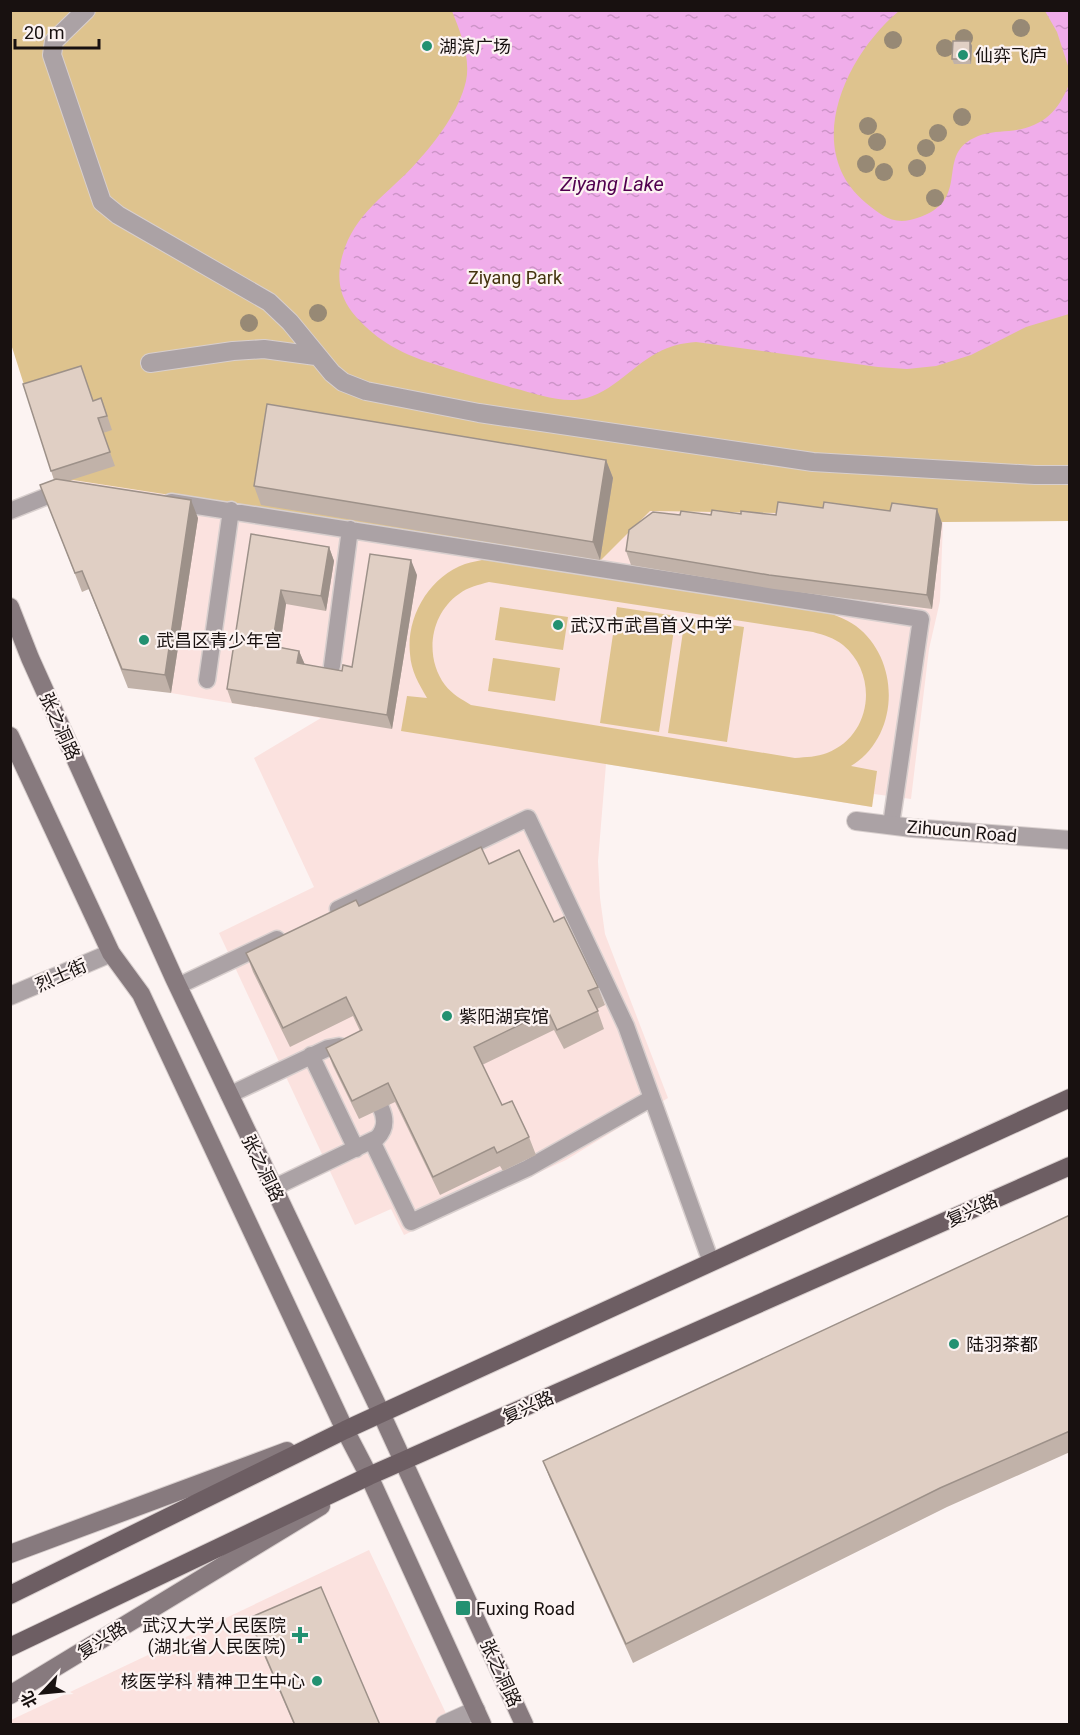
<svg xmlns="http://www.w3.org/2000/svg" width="1080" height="1735" viewBox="0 0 1080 1735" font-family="Roboto,'Noto Sans SC',sans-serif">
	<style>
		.built { fill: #fbe2df }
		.park { fill: #dec38e; fill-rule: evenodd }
		.water { fill: url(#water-ripples) }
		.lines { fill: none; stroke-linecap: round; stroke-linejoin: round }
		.service-casing { stroke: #d8cfce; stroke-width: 19 }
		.pedestrian-casing { stroke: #d8cfce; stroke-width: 20 }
		.minor-casing { stroke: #d8cfce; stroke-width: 20 }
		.secondary-casing { stroke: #d8cfce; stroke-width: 20 }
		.primary-casing { stroke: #d8cfce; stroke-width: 20 }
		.service { stroke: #aba2a5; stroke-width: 16 }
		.pedestrian { stroke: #aba2a5; stroke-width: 18 }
		.minor { stroke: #aba2a5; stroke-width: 18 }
		.secondary { stroke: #877a7e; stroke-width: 18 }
		.primary { stroke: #6d5e63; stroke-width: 18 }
		.tree { fill: #978975 }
		.wall { fill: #c1b2a9 }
		.shaded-wall { fill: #9d9189 }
		.building { fill: #e0cfc4; stroke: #9d9189; stroke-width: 1.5 }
		.poi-dot { fill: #239171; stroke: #fcf3f2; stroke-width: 2 }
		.labels { text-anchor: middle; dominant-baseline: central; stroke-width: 4.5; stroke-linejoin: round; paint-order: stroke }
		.poi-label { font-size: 18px; fill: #181110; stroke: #fcf3f2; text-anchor: start }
		.park-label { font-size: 18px; fill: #44330f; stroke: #fcf3f2 }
		.street-label { font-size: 18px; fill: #181110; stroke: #fcf3f2 }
		.water-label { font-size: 20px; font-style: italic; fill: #51004f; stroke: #fcf3f2 }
	</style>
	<defs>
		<pattern id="water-ripples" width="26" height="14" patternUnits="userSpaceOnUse" patternTransform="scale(1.5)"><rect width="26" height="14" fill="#f0adea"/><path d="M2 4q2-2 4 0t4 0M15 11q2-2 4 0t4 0" fill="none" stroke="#cd94c8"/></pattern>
	</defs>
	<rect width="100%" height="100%" fill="#fcf3f2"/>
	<path class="built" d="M73,480L600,560L649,511L896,515L943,522L940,601L929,649L911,799L874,794L872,807L606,764L598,861L600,898L605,934L668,1098L566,1160L404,1235L391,1209L355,1225L219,933L314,887L254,758L321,718L171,693L197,518L56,485Z
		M369,1550L451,1724H11V1720Z"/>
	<path class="park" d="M10,11H1069V521L943,522L896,515L650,511L600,561L73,480L56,485L11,344Z
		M488,559L818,609C832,614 845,618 856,626C901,660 900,736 851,766L877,771L872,807L401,731L407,696L427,698C419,684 411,671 410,654C406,617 429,577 465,564C472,562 480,560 488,559ZM489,582L813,632C824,635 834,638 843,645C879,675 872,736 827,753C817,757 806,757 795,758L471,705C461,699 452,694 445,685C424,657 430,614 459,594C468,587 478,585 489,582Z
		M500,607L568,617L563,650L495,640Z
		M617,607L676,616L659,732L600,723Z
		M685,618L744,627L727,742L668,733Z
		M493,658L560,668L555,701L488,691Z"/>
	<path class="water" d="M452,11H899C846,55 801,149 866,203C880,214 891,224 910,220C976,204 933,157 974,138C985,132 997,132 1009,131C1041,128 1058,113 1069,84V314L1026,327L971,355L936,366L907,369L878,367L696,342C682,343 669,346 657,353C630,367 608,398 575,400C554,401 534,393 513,388C486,380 458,372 431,363C399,353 373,338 352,312C340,296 337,280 341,261C352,213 387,196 417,162C437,140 459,111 466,81C471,58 460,31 452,11Z
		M1045,11H1069V69L1057,32Z"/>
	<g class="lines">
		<g class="service-casing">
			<path id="service" d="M171,502L921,619L891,825
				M10,511L65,489
				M332,666L350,529
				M207,680L231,510
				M338,909L528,818L626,1026L711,1262
				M178,986L277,939
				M311,1055L356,1149
				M229,1095L328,1048L339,1046L348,1049
				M372,1141L411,1222L528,1168L652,1098
				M273,1188L377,1138C386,1129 386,1119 381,1108"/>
		</g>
		<g class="pedestrian-casing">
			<path id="pedestrian" d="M86,10L54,41L52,55L102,202L118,215L269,302L290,322L332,373L343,382L366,391L479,413L813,462L1035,475H1070
				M150,363L233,351L264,349L316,356"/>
		</g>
		<g class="minor-casing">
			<path id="minor" d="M856,821L912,828L1070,840
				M10,996L111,953
				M445,1724L476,1710"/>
		</g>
		<g class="secondary-casing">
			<path id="secondary" d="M10,607L30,658L174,978L381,1413L524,1724
				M10,736L111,953L141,994L345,1430L369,1476L482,1724
				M10,1554L287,1451
				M10,1695L321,1506"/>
		</g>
		<g class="primary-casing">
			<path id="primary" d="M10,1595L345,1430L1070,1098
				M10,1647L369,1476L1070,1166"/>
		</g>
		<use href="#service" class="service"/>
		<use href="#pedestrian" class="pedestrian"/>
		<use href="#minor" class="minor"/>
		<use href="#secondary" class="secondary"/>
		<use href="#primary" class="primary"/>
	</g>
	<g class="tree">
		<circle cx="1021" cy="28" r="9"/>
		<circle cx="964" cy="38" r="9"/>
		<circle cx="893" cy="40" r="9"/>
		<circle cx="945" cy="48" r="9"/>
		<circle cx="962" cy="117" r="9"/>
		<circle cx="868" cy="126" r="9"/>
		<circle cx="938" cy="133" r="9"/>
		<circle cx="877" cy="142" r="9"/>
		<circle cx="926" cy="148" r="9"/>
		<circle cx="866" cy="164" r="9"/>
		<circle cx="917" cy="168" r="9"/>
		<circle cx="884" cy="172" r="9"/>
		<circle cx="935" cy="198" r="9"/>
		<circle cx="318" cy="313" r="9"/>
		<circle cx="249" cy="323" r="9"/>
	</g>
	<path class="wall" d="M970,41L972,46L971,64H954L952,59Z
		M86,380L93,401L101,398L106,412L112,430L103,433L115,466L68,481L198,518L171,693L128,688L89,589L82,592L40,485L54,480L23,384Z
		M606,460L613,478L600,560L261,505L254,486Z
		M741,514L942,523L932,609L774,589L631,565L626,551L680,515H711Z
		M251,534L329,547L334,561L326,611L286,604L280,647L299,651L305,665L342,671L352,667L417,575L392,729L232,703L227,689Z
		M489,864L554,922L598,987L605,1005L597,1009L604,1029L564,1049L554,1030L482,1065L502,1105L529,1137L536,1155L503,1171L500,1166L440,1195L395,1102L359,1119L333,1066L326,1048L360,1031L353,1016L290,1047L253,972L246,953L359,906Z
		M1070,1215V1452L947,1507L633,1663L550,1479L543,1461Z
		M249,1618L380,1725H294L256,1637Z"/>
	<path class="shaded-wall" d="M970,41L972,46L971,64L970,59Z
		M606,460L613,478L600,560L593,542Z
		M191,500L198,518L171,693L165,675Z
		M937,509L942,523L932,609L927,595Z
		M329,547L334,561L326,611L321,596Z
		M411,560L417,575L392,729L387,715Z
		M281,590L286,604L278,660L272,646Z
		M299,651L305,665L297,663Z"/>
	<path class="building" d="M953,41H970V59H952Z
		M81,366L93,401L101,398L107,416L98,418L110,452L51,471L23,384Z
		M267,404L606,460L593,542L254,486Z
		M56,479L191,500L165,675L122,669L82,571L75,573L40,485Z
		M778,502L823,508L824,502L890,511L892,503L937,509L927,595L769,575L626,551L629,530L653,512L680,515L681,511L711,515L712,510L741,514V511L776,515Z
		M251,534L329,547L321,596L281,590L272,646L299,651L297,663L342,671L343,665L352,667L370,554L411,560L387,715L227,689Z
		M481,847L489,864L519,850L554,922L564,917L598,987L588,991L598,1011L557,1030L548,1011L474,1047L502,1105L512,1101L529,1137L497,1153L494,1147L433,1177L388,1083L352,1101L326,1048L362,1030L346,997L283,1028L246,953L356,900L359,906Z
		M1070,1215V1431L940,1488L626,1644L543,1461Z
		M321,1587L380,1725H295L249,1618Z"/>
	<g class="poi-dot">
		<circle cx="427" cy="46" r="6"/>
		<circle cx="963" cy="55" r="6"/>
		<circle cx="558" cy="625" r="6"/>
		<circle cx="144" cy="640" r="6"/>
		<circle cx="447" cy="1016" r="6"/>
		<circle cx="954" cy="1344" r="6"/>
		<rect x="455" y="1600" width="16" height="16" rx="3"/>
		<path d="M297 1626h6v6h6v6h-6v6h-6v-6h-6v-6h6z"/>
		<circle cx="317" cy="1681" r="6"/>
	</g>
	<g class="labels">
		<g class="poi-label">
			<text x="439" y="46">湖滨广场</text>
			<text x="975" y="55">仙弈飞庐</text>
			<text x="570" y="625">武汉市武昌首义中学</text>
			<text x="156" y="640">武昌区青少年宫</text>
			<text x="459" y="1016">紫阳湖宾馆</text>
			<text x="966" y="1344">陆羽茶都</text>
			<text x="476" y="1608">Fuxing Road</text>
			<text x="286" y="1625" text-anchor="end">武汉大学人民医院<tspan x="286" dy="21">(湖北省人民医院)</tspan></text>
			<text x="305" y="1681" text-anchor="end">核医学科 精神卫生中心</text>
		</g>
		<g class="park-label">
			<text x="515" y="277">Ziyang Park</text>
		</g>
		<g class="street-label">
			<text transform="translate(60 726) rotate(66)">张之洞路</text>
			<text transform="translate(962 831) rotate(5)">Zihucun Road</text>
			<text transform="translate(61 975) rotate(-24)">烈士街</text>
			<text transform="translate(263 1168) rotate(64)">张之洞路</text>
			<text transform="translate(972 1210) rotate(-24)">复兴路</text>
			<text transform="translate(528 1407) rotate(-24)">复兴路</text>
			<text transform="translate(102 1640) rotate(-32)">复兴路</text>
			<text transform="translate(501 1673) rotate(65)">张之洞路</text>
		</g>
		<g class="water-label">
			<text x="612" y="184">Ziyang Lake</text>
		</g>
	</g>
	<rect width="1080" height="1735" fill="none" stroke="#181110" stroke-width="24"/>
	<g transform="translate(42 1693) rotate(244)" stroke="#fcf3f2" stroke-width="4.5" paint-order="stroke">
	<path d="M0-4.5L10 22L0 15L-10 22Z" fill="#181110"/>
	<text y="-9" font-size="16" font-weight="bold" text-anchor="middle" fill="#181110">北</text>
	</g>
	<path d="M15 39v9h84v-9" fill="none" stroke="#181110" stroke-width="3"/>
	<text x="24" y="39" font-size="18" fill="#181110" stroke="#fcf3f2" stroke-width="4.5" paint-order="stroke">20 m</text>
</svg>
